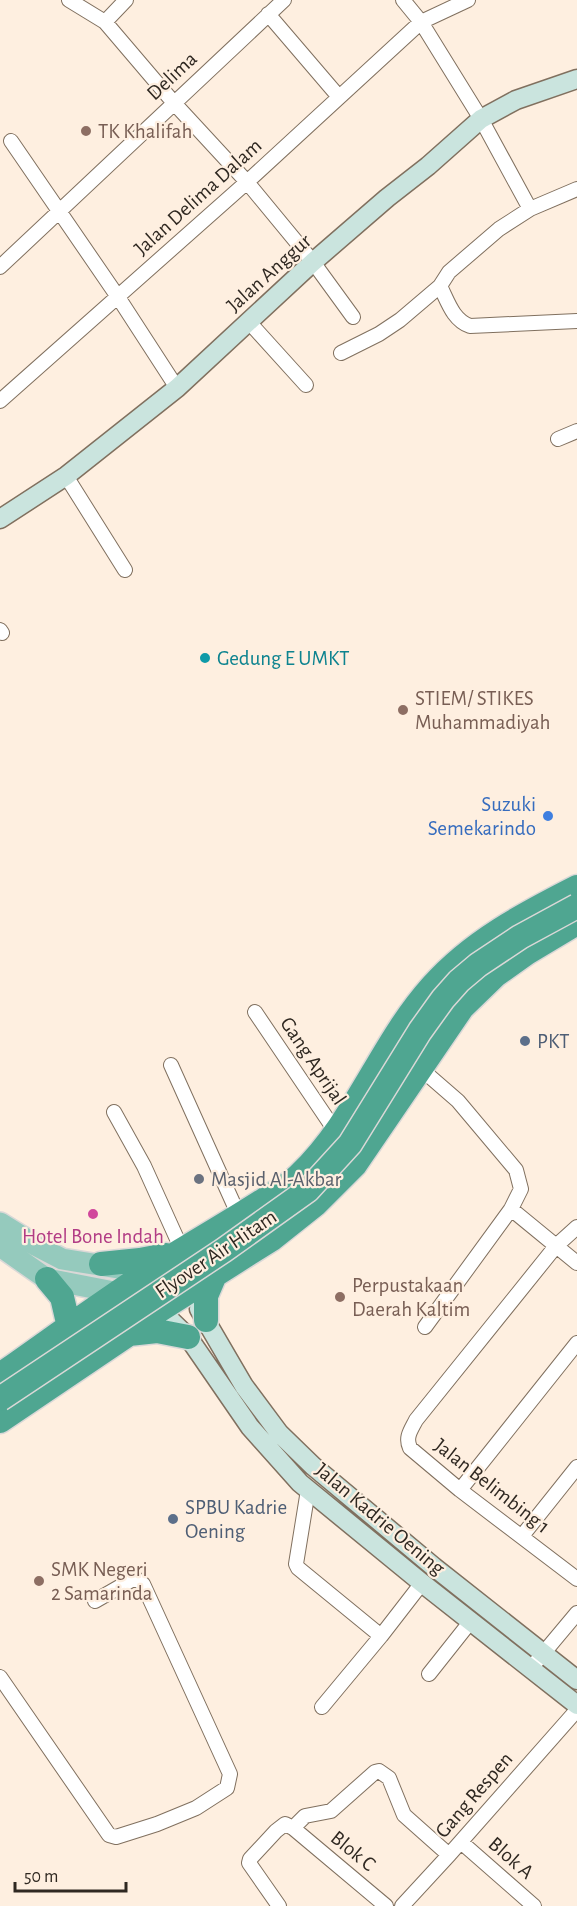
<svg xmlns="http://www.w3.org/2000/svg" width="577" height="1906" viewBox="0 0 577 1906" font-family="'Alegreya Sans',sans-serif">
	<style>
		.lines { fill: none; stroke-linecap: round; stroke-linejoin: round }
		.street-casing { stroke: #80705f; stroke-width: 16 }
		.secondary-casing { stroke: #80705f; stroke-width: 21 }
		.primary-casing { stroke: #dad8d7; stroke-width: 24 }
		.highway-casing { stroke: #dad8d7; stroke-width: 27 }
		.street { stroke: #fff; stroke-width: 14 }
		.secondary { stroke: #cae4de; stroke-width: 18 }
		.primary { stroke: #95cabd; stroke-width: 21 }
		.highway { stroke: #4fa691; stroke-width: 24 }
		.highway-bridge-casing { stroke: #dad8d7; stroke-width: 27; stroke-linecap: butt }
		.highway-bridge { stroke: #4fa691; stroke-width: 24 }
		.education-dot { fill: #8d6e63; stroke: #feefe0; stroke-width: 2 }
		.culture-dot { fill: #0f9aa8; stroke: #feefe0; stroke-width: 2 }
		.shop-dot { fill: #3f7fe0; stroke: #feefe0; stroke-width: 2 }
		.service-dot { fill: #5c6f8a; stroke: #feefe0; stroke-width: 2 }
		.worship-dot { fill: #6b7280; stroke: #feefe0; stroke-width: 2 }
		.hotel-dot { fill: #d1479c; stroke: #feefe0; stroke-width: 2 }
		.labels { text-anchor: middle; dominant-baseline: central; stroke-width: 4.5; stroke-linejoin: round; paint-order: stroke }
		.street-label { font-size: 21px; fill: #2f2821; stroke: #feefe0 }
		.education-label { font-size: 21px; fill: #785e54; stroke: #feefe0; text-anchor: start }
		.culture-label { font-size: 21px; fill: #0d838f; stroke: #feefe0; text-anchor: start }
		.shop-label { font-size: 21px; fill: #366cbe; stroke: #feefe0; text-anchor: end }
		.service-label { font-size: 21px; fill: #4e5e75; stroke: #feefe0; text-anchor: start }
		.worship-label { font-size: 21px; fill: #5b616d; stroke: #feefe0; text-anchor: start }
		.hotel-label { font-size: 21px; fill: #b23c85; stroke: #feefe0 }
	</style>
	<rect width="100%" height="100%" fill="#feefe0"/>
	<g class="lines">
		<g class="street-casing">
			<path id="street" d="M69,0L105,22
				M126,0L105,22L174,103L247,182L313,262L353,317
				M403,0L421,22L481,119L530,209
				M268,14L339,97
				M11,141L118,297L177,388
				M577,189L530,209L499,229L449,272L440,286C448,302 453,320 470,326L577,321
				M0,267L284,0
				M249,322L306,385
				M341,353L379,334L400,320L440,286
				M0,401L247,182L421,22L468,0
				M558,439L577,431
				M66,476L125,570
				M0,630L2,633
				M255,1012L336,1132
				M171,1065L239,1216
				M420,1068L458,1101L516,1170L521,1189L511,1209L577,1263
				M114,1112L144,1166L182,1250
				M577,1227L556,1246L416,1420C411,1430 405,1437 410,1448L460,1490L577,1579
				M425,1327L511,1209
				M308,1490L296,1564L298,1568L381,1636
				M460,1490L577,1343
				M522,1536L577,1467
				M531,1668L577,1613
				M429,1674L471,1621
				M0,1677L109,1835L116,1837L157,1824L196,1808L227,1788L230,1774L143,1584L135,1578L95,1601
				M322,1707L381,1636L422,1583
				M293,1828L305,1816L331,1811L375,1772L379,1771L389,1778L404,1815L449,1855
				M461,1842L534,1906
				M279,1906L249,1863L250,1859L276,1831L285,1824L293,1828L386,1906
				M402,1906L449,1855L577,1710"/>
		</g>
		<g class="secondary-casing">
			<path id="secondary" d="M0,519L66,476L177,388L313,262L387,198L428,166L481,119L516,100L577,79
				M199,1309L244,1386L279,1433L313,1466L434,1567L577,1680
				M160,1310L188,1337L250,1427L300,1483L422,1583L577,1705"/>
		</g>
		<g class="primary-casing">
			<path id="primary" d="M0,1223L37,1246L62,1259L118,1268
				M0,1246L47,1279L119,1293L128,1297"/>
		</g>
		<g class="highway-casing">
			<path id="highway" d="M101,1264L140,1260L166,1255
				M47,1279L62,1297L69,1327
				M206,1320V1296L215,1275
				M129,1334L157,1331L188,1337
				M0,1375C60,1333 118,1290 180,1251C208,1234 237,1217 265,1199C276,1192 289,1185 299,1175C356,1121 380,1044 432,986C472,941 524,914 577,887
				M0,1421L129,1334L160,1310L272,1239L316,1204L355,1165L462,1008L496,975L527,953L577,923"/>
		</g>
		<use href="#street" class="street"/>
		<use href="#secondary" class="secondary"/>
		<use href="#primary" class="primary"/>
		<use href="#highway" class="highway"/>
		<g class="highway-bridge-casing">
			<path id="highway-bridge" d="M0,1399L224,1250L308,1190L350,1144L420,1031L443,999L459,981L478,965L520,937L577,906"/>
		</g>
		<use href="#highway-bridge" class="highway-bridge"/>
	</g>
	<g class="education-dot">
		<circle cx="86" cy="131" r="6"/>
		<circle cx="403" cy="710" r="6"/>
		<circle cx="340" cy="1297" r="6"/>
		<circle cx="39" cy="1581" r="6"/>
	</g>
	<circle class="culture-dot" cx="205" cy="658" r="6"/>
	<circle class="shop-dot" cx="548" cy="816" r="6"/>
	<g class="service-dot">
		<circle cx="525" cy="1041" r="6"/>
		<circle cx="173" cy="1519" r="6"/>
	</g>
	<circle class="worship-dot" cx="199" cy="1179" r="6"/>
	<circle class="hotel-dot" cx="93" cy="1214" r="6"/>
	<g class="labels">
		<g class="street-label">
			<text transform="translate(172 76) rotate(-43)">Delima</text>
			<text transform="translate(198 197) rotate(-42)">Jalan Delima Dalam</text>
			<text transform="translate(269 273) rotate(-42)">Jalan Anggur</text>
			<text transform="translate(313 1061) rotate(56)">Gang Aprijal</text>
			<text transform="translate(216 1254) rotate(-34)">Flyover Air Hitam</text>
			<text transform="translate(492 1486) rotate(38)">Jalan Belimbing 1</text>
			<text transform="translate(380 1519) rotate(40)">Jalan Kadrie Oening</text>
			<text transform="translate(474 1795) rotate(-49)">Gang Respen</text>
			<text transform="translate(353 1851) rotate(39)">Blok C</text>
			<text transform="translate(511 1858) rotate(41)">Blok A</text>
		</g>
		<g class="education-label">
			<text x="98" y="131">TK Khalifah</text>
			<text x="415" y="698">STIEM/ STIKES<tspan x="415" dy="24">Muhammadiyah</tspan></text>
			<text x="352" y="1285">Perpustakaan<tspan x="352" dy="24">Daerah Kaltim</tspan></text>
			<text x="51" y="1569">SMK Negeri<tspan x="51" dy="24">2 Samarinda</tspan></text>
		</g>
		<g class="culture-label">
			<text x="217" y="658">Gedung E UMKT</text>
		</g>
		<g class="shop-label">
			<text x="536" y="804">Suzuki<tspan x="536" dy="24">Semekarindo</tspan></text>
		</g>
		<g class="service-label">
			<text x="537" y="1041">PKT</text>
			<text x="185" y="1507">SPBU Kadrie<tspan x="185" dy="24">Oening</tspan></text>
		</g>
		<g class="worship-label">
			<text x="211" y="1179">Masjid Al-Akbar</text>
		</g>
		<g class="hotel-label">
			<text x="93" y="1236">Hotel Bone Indah</text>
		</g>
	</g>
	<path d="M15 1882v9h111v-9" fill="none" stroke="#2f2821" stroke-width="3"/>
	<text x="24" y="1882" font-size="18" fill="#2f2821" stroke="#feefe0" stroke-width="4.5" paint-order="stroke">50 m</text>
</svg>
